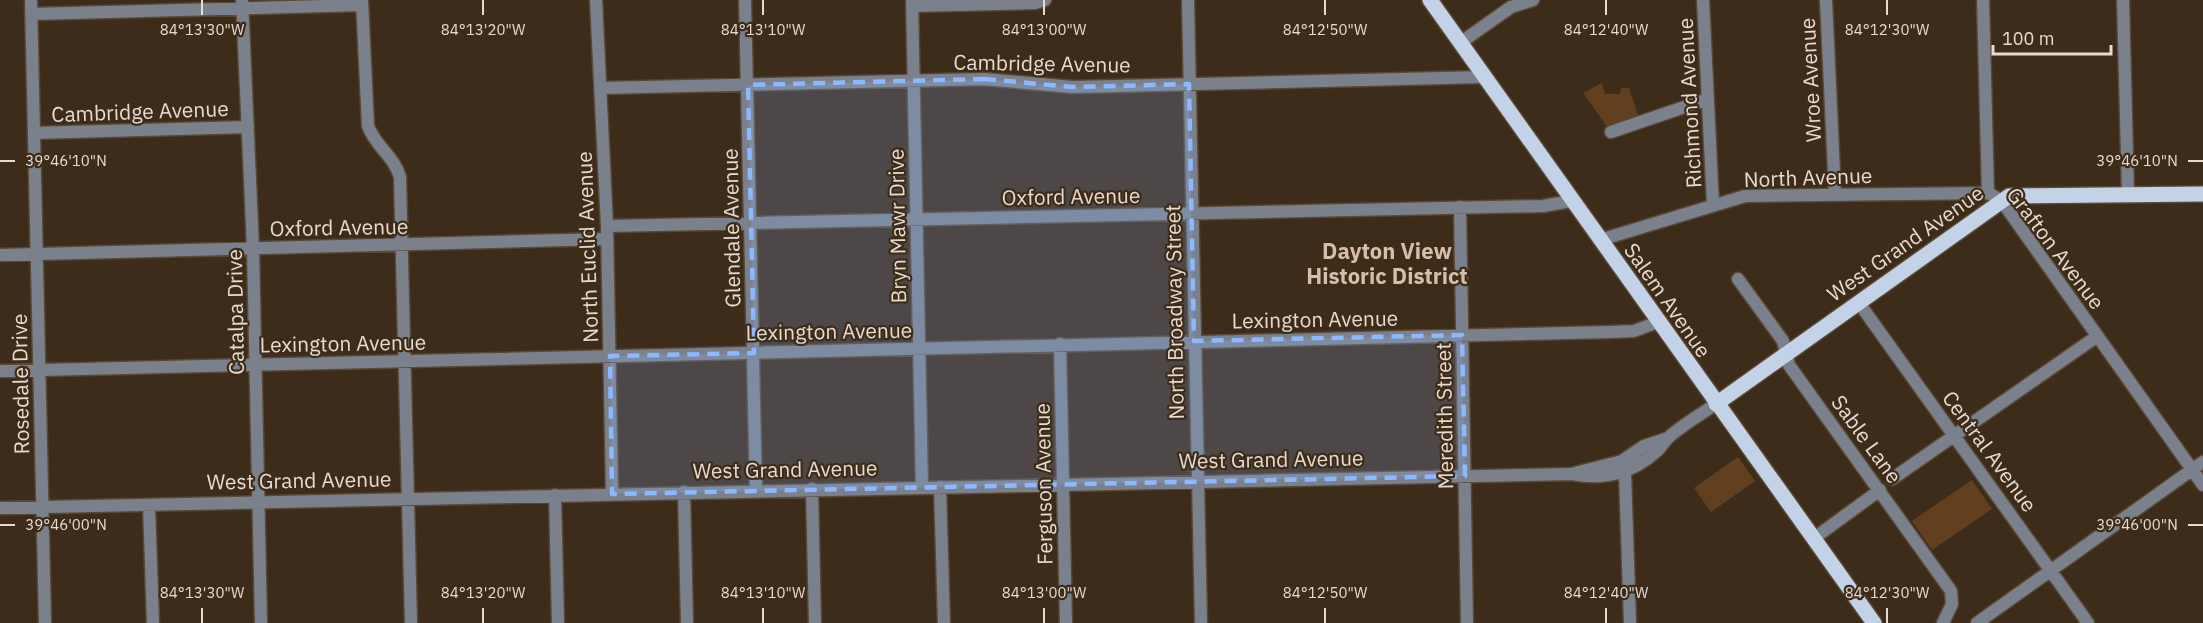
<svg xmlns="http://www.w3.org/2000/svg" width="2203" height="623" viewBox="0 0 2203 623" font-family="'IBM Plex Sans',sans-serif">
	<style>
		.green { fill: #62401f }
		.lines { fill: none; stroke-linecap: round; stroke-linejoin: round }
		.minor-casing { stroke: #594837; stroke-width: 15 }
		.major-casing { stroke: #594837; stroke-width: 18 }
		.minor { stroke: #7a818c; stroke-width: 12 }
		.major { stroke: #c4d2e8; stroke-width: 15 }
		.marked { fill: #8eb8fd; fill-opacity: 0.2; stroke: #8eb8fd; stroke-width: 4.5; stroke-dasharray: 12 8; stroke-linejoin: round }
		.ticks { fill: none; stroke: #e7dacf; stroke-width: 2 }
		.labels { text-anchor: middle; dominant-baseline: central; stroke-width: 4.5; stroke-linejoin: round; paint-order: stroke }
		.street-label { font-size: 21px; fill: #e7dacf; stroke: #3e2c1a }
		.neighbourhood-label { font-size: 22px; font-weight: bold; fill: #d7bea9; stroke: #3e2c1a }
		.ticks-label { font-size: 15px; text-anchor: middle; fill: #e7dacf; stroke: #3e2c1a; stroke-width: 4.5; stroke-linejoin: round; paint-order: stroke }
	</style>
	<rect width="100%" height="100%" fill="#3e2c1a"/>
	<path class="green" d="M1602,83L1605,94H1620L1621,88H1629L1640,121L1611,132L1583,93Z
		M1738,457L1755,481L1711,512L1694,488Z
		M1972,480L1992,509L1932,550L1912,521Z"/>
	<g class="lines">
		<g class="minor-casing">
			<path id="minor" d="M31,0L45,623
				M242,0L253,248L261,623
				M362,0L368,126C375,146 394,156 400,177L411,623
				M596,0L607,226L612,494
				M745,0L756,491
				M912,0L922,487
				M1188,0L1201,623
				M1703,0L1713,205
				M1826,0L1835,194
				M1983,0L1988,193L2001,200L2203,485
				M2123,0L2128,194
				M913,6L1035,3L1045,0
				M31,14L362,5
				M1460,43L1511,7L1533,0
				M601,88L984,79L1073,87L1483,77
				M1611,132L1708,99
				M34,133L248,127
				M1460,207L1467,623
				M607,226L1543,206L1571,201
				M1600,240L1745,196L1988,193
				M0,255L607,239
				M1738,279L1783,341L1789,365L1951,591L1952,604L1943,623
				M1859,303L2088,623
				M1060,344L1066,623
				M0,371L1610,332L1634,331L1658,322
				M1575,473L1622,461L1644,446L1668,438
				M1625,473L1630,623
				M1892,479L2096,337
				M940,487L944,623
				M812,489L815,623
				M684,492L687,623
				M555,495L558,623
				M149,505L153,623
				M0,508L1572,474C1605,480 1632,474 1658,450C1662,446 1665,440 1670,436C1684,424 1701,414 1716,404
				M1813,539L1880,490
				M1977,623L2203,462"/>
		</g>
		<g class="major-casing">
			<path id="major" d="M1430,0L1874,623
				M1716,404L2009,196L2203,194"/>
		</g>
		<use href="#minor" class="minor"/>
		<use href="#major" class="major"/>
	</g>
	<path class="marked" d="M984,79L1073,87L1189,84L1194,341L1462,335L1465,476L612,494L610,356L754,353L748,85Z"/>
	<path class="ticks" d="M202,0V15M483,0V15M763,0V15M1044,0V15M1325,0V15M1606,0V15M1887,0V15M0,161H15M2188,161H2203M0,525H15M2188,525H2203M202,608V623M483,608V623M763,608V623M1044,608V623M1325,608V623M1606,608V623M1887,608V623"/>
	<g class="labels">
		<g class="street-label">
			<text transform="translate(1042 63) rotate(1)">Cambridge Avenue</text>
			<text transform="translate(1810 80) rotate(-93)">Wroe Avenue</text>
			<text transform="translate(1689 103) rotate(-93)">Richmond Avenue</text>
			<text transform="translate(140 111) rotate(-2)">Cambridge Avenue</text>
			<text transform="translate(1808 177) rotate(-2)">North Avenue</text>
			<text transform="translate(1071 196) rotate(-1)">Oxford Avenue</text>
			<text transform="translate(897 226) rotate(-91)">Bryn Mawr Drive</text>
			<text transform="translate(339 227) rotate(-1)">Oxford Avenue</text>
			<text transform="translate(731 228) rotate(-91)">Glendale Avenue</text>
			<text transform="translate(1905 243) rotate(-35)">West Grand Avenue</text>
			<text transform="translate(587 247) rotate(-92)">North Euclid Avenue</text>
			<text transform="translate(2056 248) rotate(53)">Grafton Avenue</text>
			<text transform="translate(1668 300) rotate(55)">Salem Avenue</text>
			<text transform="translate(235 312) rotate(-91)">Catalpa Drive</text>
			<text transform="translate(1174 312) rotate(-91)">North Broadway Street</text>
			<text transform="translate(1315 319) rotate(-1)">Lexington Avenue</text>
			<text transform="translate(829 331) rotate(-1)">Lexington Avenue</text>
			<text transform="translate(343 343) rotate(-1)">Lexington Avenue</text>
			<text transform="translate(20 384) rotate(-91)">Rosedale Drive</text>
			<text transform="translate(1444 416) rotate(-91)">Meredith Street</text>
			<text transform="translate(1867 439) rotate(54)">Sable Lane</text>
			<text transform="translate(1990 451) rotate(54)">Central Avenue</text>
			<text transform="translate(1271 459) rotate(-1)">West Grand Avenue</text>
			<text transform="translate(785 469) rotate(-1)">West Grand Avenue</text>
			<text transform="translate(299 480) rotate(-1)">West Grand Avenue</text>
			<text transform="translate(1043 484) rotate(-91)">Ferguson Avenue</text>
		</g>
		<g class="neighbourhood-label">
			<text x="1387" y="250">Dayton View<tspan x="1387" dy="25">Historic District</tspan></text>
		</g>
	</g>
	<g class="ticks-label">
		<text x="202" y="35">84°13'30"W</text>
		<text x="483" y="35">84°13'20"W</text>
		<text x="763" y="35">84°13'10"W</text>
		<text x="1044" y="35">84°13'00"W</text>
		<text x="1325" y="35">84°12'50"W</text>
		<text x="1606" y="35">84°12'40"W</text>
		<text x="1887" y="35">84°12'30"W</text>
		<text x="66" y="166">39°46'10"N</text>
		<text x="2137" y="166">39°46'10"N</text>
		<text x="66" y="530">39°46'00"N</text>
		<text x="2137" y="530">39°46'00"N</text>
		<text x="202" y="598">84°13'30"W</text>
		<text x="483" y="598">84°13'20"W</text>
		<text x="763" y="598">84°13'10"W</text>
		<text x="1044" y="598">84°13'00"W</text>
		<text x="1325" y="598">84°12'50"W</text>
		<text x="1606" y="598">84°12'40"W</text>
		<text x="1887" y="598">84°12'30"W</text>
	</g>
	<path d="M1993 45v9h118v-9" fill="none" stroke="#e7dacf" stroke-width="3"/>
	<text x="2002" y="45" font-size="18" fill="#e7dacf" stroke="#3e2c1a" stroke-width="4.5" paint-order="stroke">100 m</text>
</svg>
